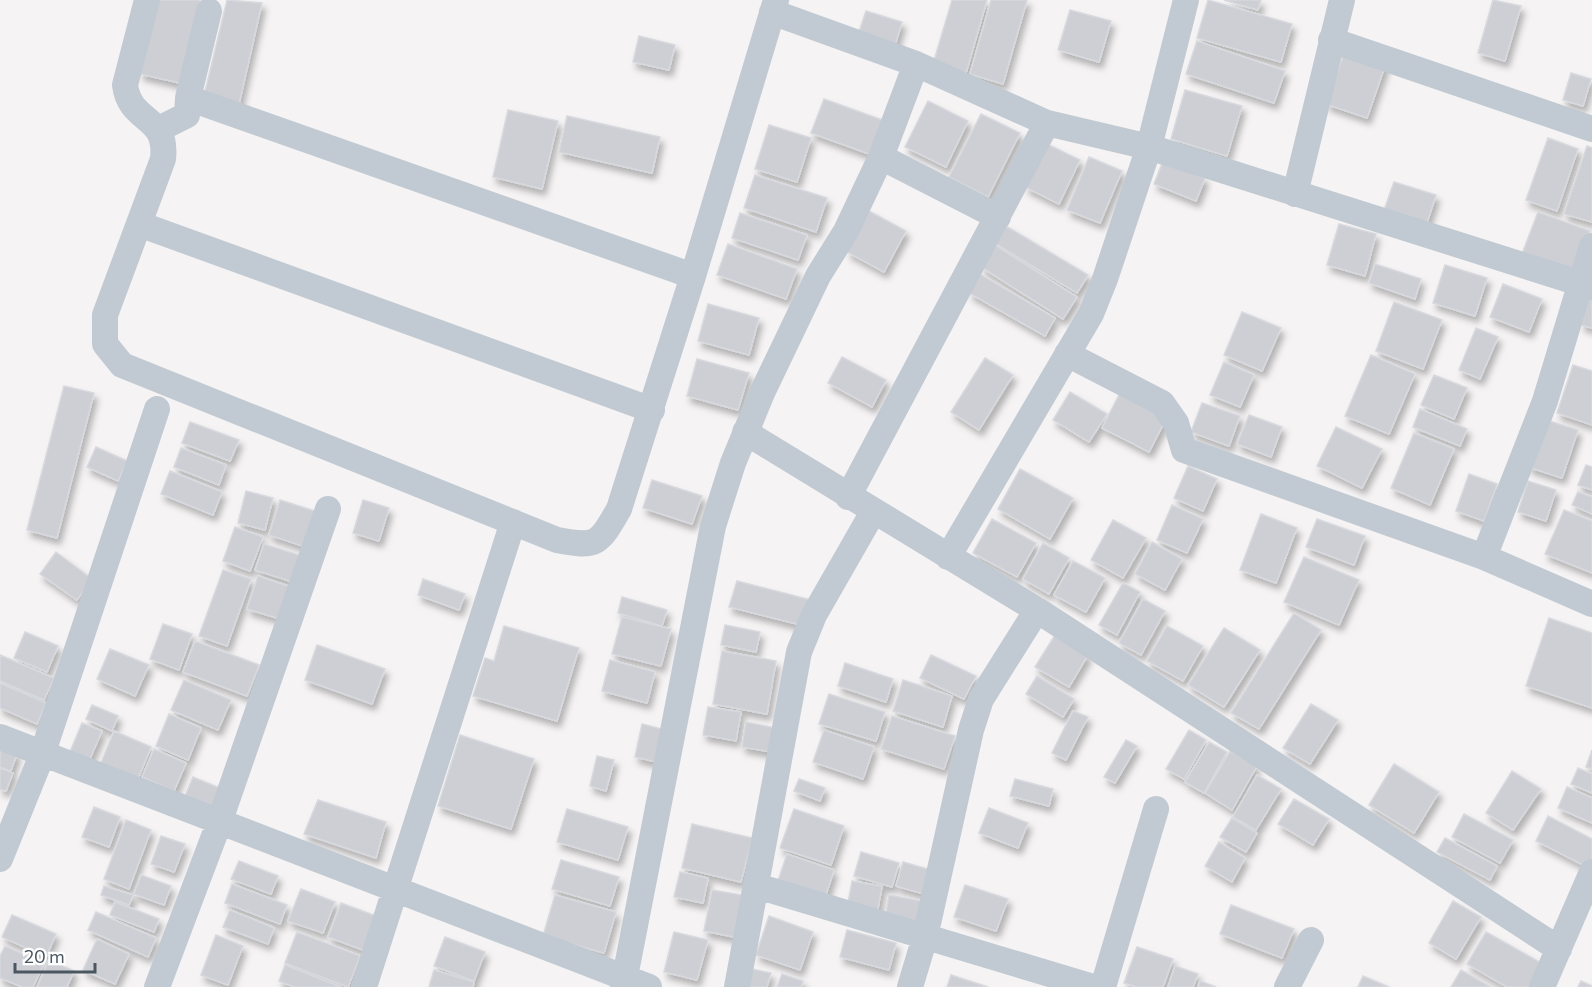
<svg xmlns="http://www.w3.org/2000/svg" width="1592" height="987" viewBox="0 0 1592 987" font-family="Commissioner,sans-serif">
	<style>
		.building { fill: #cdcfd5; stroke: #d7d9de; stroke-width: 1.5; filter: url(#shadow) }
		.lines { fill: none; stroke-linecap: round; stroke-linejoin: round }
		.minor { stroke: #c1cad2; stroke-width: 26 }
	</style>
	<defs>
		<filter id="shadow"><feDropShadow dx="3.5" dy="6" stdDeviation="3" flood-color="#0004"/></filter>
	</defs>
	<rect width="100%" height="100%" fill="#f5f3f3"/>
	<path class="building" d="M157,0H200L180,83L140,74Z
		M227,0L262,3L239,104L204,96Z
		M952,0H987L966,73L933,64Z
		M991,0H1027L1003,84L970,74Z
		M1208,0L1292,24L1281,62L1197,38Z
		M1224,0H1261L1258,10Z
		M1493,0L1521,6L1505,61L1478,53Z
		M1070,10L1111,21L1099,62L1058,50Z
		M866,11L902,22L894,49L857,38Z
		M639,36L675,45L669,70L633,62Z
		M1197,41L1285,71L1274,103L1186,74Z
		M1346,48L1386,63L1367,118L1326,104Z
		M1571,73L1591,79L1583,106L1563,100Z
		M1185,90L1242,106L1227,156L1171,139Z
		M824,99L885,121L872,155L811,133Z
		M928,101L968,121L946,167L905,147Z
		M508,110L558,121L542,189L493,177Z
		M981,114L1020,133L988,197L949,177Z
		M567,116L660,137L652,173L559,152Z
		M769,125L811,138L797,182L755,169Z
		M1548,138L1578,149L1557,211L1526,200Z
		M1047,144L1080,160L1059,204L1025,187Z
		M1587,146L1592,148V222L1564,214Z
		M1089,157L1122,171L1100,223L1067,210Z
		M1163,161L1205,178L1196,201L1154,184Z
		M755,175L827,198L816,232L744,208Z
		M1394,182L1436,195L1425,229L1382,216Z
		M869,211L906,231L884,272L847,252Z
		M1538,212L1590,231L1574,273L1522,254Z
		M740,213L807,235L798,260L732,238Z
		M1339,224L1376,234L1365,276L1327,265Z
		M1006,226L1088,275L1077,293L996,244Z
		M728,244L797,269L786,299L717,275Z
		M995,245L1077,297L1063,319L981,267Z
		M1375,264L1421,279L1415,299L1369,283Z
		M1445,265L1487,278L1475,316L1433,303Z
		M980,274L1055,318L1045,336L969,293Z
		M1503,284L1542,299L1529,332L1490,317Z
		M1590,293H1592V328L1581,325Z
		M1394,302L1442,320L1423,369L1376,351Z
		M708,304L759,318L749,355L698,341Z
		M1242,312L1281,328L1262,371L1224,355Z
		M1476,328L1498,337L1480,379L1459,370Z
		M1371,355L1415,374L1389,434L1345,416Z
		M842,357L886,380L872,407L828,383Z
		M985,358L1013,375L979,430L951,412Z
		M697,359L749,373L738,410L687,396Z
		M1224,362L1254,375L1240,407L1210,395Z
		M1573,365L1592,371V425L1557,413Z
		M1434,375L1467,388L1454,419L1421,405Z
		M64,386L94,393L57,538L27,530Z
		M1070,392L1107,414L1089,442L1053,420Z
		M1120,393L1167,417L1149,452L1102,428Z
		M1202,403L1240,416L1229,446L1191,432Z
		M1420,409L1467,429L1460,446L1413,427Z
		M1249,415L1282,427L1271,457L1237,444Z
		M1543,419L1578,430L1562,478L1528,467Z
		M190,422L239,440L230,461L182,443Z
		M1336,427L1382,449L1362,488L1317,466Z
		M1414,433L1454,449L1430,505L1391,488Z
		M96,447L127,461L118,481L87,467Z
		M181,448L226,465L219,485L174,467Z
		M1586,465L1592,467V490L1578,485Z
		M1188,466L1217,479L1203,511L1174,498Z
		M1020,469L1073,498L1050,539L998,509Z
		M170,471L222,492L213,515L161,494Z
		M1469,474L1497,484L1484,521L1456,511Z
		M652,480L702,496L692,524L643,508Z
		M1528,481L1556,490L1546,521L1518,512Z
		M246,491L273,498L265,530L238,523Z
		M1578,492L1592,497V514L1572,505Z
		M280,500L321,513L309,548L269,535Z
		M363,500L389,508L379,541L353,533Z
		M1172,505L1203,519L1187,553L1157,540Z
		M1564,510L1592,521V573L1545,554Z
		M1261,514L1297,528L1276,583L1240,570Z
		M992,519L1036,543L1017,577L973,553Z
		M1317,519L1365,536L1354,565L1306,547Z
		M1113,520L1146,538L1123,578L1091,560Z
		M235,527L263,537L250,571L223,561Z
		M1152,542L1182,559L1165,590L1135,574Z
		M1043,543L1069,558L1049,594L1023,579Z
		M264,544L302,556L293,582L255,570Z
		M56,552L92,579L77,600L40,574Z
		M1304,557L1359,580L1339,625L1284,602Z
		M1073,561L1105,578L1086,612L1054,595Z
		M223,570L251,579L227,646L199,636Z
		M258,576L291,587L280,619L247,609Z
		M423,579L465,594L459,610L418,595Z
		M737,581L815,601L809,627L729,607Z
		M1123,583L1140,592L1117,635L1099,625Z
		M622,597L667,610L662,626L618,613Z
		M1143,599L1165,611L1141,655L1119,643Z
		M1294,613L1321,630L1259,729L1231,713Z
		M622,617L671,629L661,666L612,654Z
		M1549,618L1592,633V708L1526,686Z
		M163,624L192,634L179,670L150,659Z
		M725,625L760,632L756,652L721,645Z
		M504,626L579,648L557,721L473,696L485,658L494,661Z
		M1167,626L1203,646L1183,681L1147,661Z
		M1224,628L1260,650L1224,707L1188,685Z
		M25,632L58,646L47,672L14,658Z
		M1055,635L1088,655L1069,687L1035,667Z
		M195,641L259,665L247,696L183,672Z
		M317,645L385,669L372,704L305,680Z
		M110,649L149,665L135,696L97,679Z
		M722,651L776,661L767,714L713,704Z
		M0,655L54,678L44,700L0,681Z
		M931,655L976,676L964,699L920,678Z
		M610,660L655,672L647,703L602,691Z
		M845,663L893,679L886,702L838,686Z
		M1037,676L1074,699L1063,717L1026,694Z
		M184,680L231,700L218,730L171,710Z
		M903,680L952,696L943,727L893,711Z
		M0,683L46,703L37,724L0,708Z
		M829,694L885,712L876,741L819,724Z
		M1311,704L1338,720L1310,764L1283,748Z
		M92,705L118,716L112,731L86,719Z
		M708,707L741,712L736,741L703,735Z
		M1073,711L1088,717L1066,760L1052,753Z
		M169,714L201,728L188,760L156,746Z
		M892,716L955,736L944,769L881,749Z
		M746,722L776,728L771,752L742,747Z
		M82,723L102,731L89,761L70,752Z
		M642,724L673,732L665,764L635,757Z
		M824,730L874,747L863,779L813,762Z
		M1189,730L1206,740L1184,779L1166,769Z
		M114,731L151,747L138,779L101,763Z
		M460,735L534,759L511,829L438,806Z
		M1126,740L1137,746L1115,783L1104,777Z
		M1209,742L1227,752L1204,793L1185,782Z
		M0,747L17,753L11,771L0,767Z
		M154,749L186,763L174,791L142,777Z
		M1592,750V769L1586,767Z
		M1230,751L1257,766L1232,810L1205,793Z
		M597,756L614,760L606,791L590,786Z
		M1394,764L1439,792L1414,833L1369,805Z
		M0,768L13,773L6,791L0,789Z
		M1578,768L1592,774V793L1571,784Z
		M1512,771L1541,789L1513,830L1486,813Z
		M1257,775L1281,789L1256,830L1233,817Z
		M193,777L222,789L214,808L185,796Z
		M799,779L825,788L820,801L794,791Z
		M1015,779L1053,789L1049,806L1010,796Z
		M1567,787L1592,798V823L1558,808Z
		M1294,799L1329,819L1313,845L1278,824Z
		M318,800L386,822L376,858L304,834Z
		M94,807L120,817L109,847L82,837Z
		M989,808L1028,823L1018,848L979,833Z
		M567,809L628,827L618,860L557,842Z
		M794,809L844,826L831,865L780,848Z
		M1464,814L1513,840L1500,863L1452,837Z
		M1548,816L1592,839V863L1589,868L1536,841Z
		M1232,818L1257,833L1246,852L1220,837Z
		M126,820L151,830L129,889L104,879Z
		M692,824L752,838L741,882L682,868Z
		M161,836L185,844L174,872L151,864Z
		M1445,838L1497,866L1490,880L1437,852Z
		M1219,842L1245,858L1232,882L1205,866Z
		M861,852L899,863L892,887L854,876Z
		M787,854L834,870L825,898L778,881Z
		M561,860L619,877L610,906L552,889Z
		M239,861L278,876L271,894L231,879Z
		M903,862L931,870L924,894L896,886Z
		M680,872L708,878L703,903L674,897Z
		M141,875L171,886L164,905L134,894Z
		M852,881L882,886L877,914L847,909Z
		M232,884L287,905L280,924L225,903Z
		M965,885L1008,899L996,931L954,917Z
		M104,886L133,895L129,905L101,895Z
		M301,889L335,902L323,933L288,921Z
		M712,890L742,895L734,937L704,931Z
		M555,895L616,912L604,953L543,936Z
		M889,895L922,901L918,926L885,920Z
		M1453,901L1481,917L1456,959L1429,943Z
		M115,902L159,919L154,932L110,915Z
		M341,903L376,916L363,950L328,937Z
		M1231,905L1294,929L1282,958L1220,934Z
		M230,910L274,928L268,944L223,927Z
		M96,912L156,938L148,957L88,930Z
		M12,915L56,934L46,957L2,937Z
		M769,916L813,932L800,970L756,955Z
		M847,930L896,943L889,970L840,957Z
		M297,932L360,956L348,987L285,963Z
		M674,932L708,940L697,980L664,972Z
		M1486,932L1543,964L1530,987H1507L1467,964Z
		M216,935L243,946L228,985L201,975Z
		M445,937L485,952L474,981L434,966Z
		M97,939L129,954L115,984L83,970Z
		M5,946L44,963L33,987H22L0,978V956Z
		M1137,947L1173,959L1163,987H1136L1124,983Z
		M49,960L74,971L67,987H37Z
		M285,965L341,987H294L279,981Z
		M1175,966L1198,974L1193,987H1168Z
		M747,968L771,973L767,987H743Z
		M434,970L474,982L473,987H429Z
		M1461,970L1491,987H1451Z
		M782,974L803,981L801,987H777Z
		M951,975L988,987H947Z
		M1363,976L1389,987H1358Z
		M1200,981L1216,987H1198Z
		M1581,981L1592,986V987H1578Z"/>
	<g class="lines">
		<path class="minor" d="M147,0L125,85C130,124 168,114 163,159L105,315V344L122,365L557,540C597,548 599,544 619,509L693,276L776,0
			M1186,0L1149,147L1592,287
			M772,12L916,64L1047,123L1149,147L1105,279L1091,314L948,557
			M1331,40L1592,129
			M188,98L693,276
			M159,129L187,115L188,98L209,11
			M881,157L998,217
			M1295,194L1342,0
			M139,224L652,410
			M1067,354L1162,403L1176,423L1184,450L1484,557L1592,604
			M745,432L1037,610L1559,949
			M848,497L1047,123
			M1484,557L1545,401L1592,246
			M0,737L649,987
			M0,859L42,755L157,409
			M757,886L1093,987
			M157,987L219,823L328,509
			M364,987L513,522
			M623,987L713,526L733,463L762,393L818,276L846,231L881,157L916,64
			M737,987L799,652L814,615L873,512
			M910,987L925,937L971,730L981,699L1037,610
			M1103,987L1156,809
			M1287,987L1311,940
			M1542,987L1592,872"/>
	</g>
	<path d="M15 963v9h80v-9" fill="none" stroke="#4a5661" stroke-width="3"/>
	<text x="24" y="963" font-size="18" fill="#4a5661" stroke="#ffffff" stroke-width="4.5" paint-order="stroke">20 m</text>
</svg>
